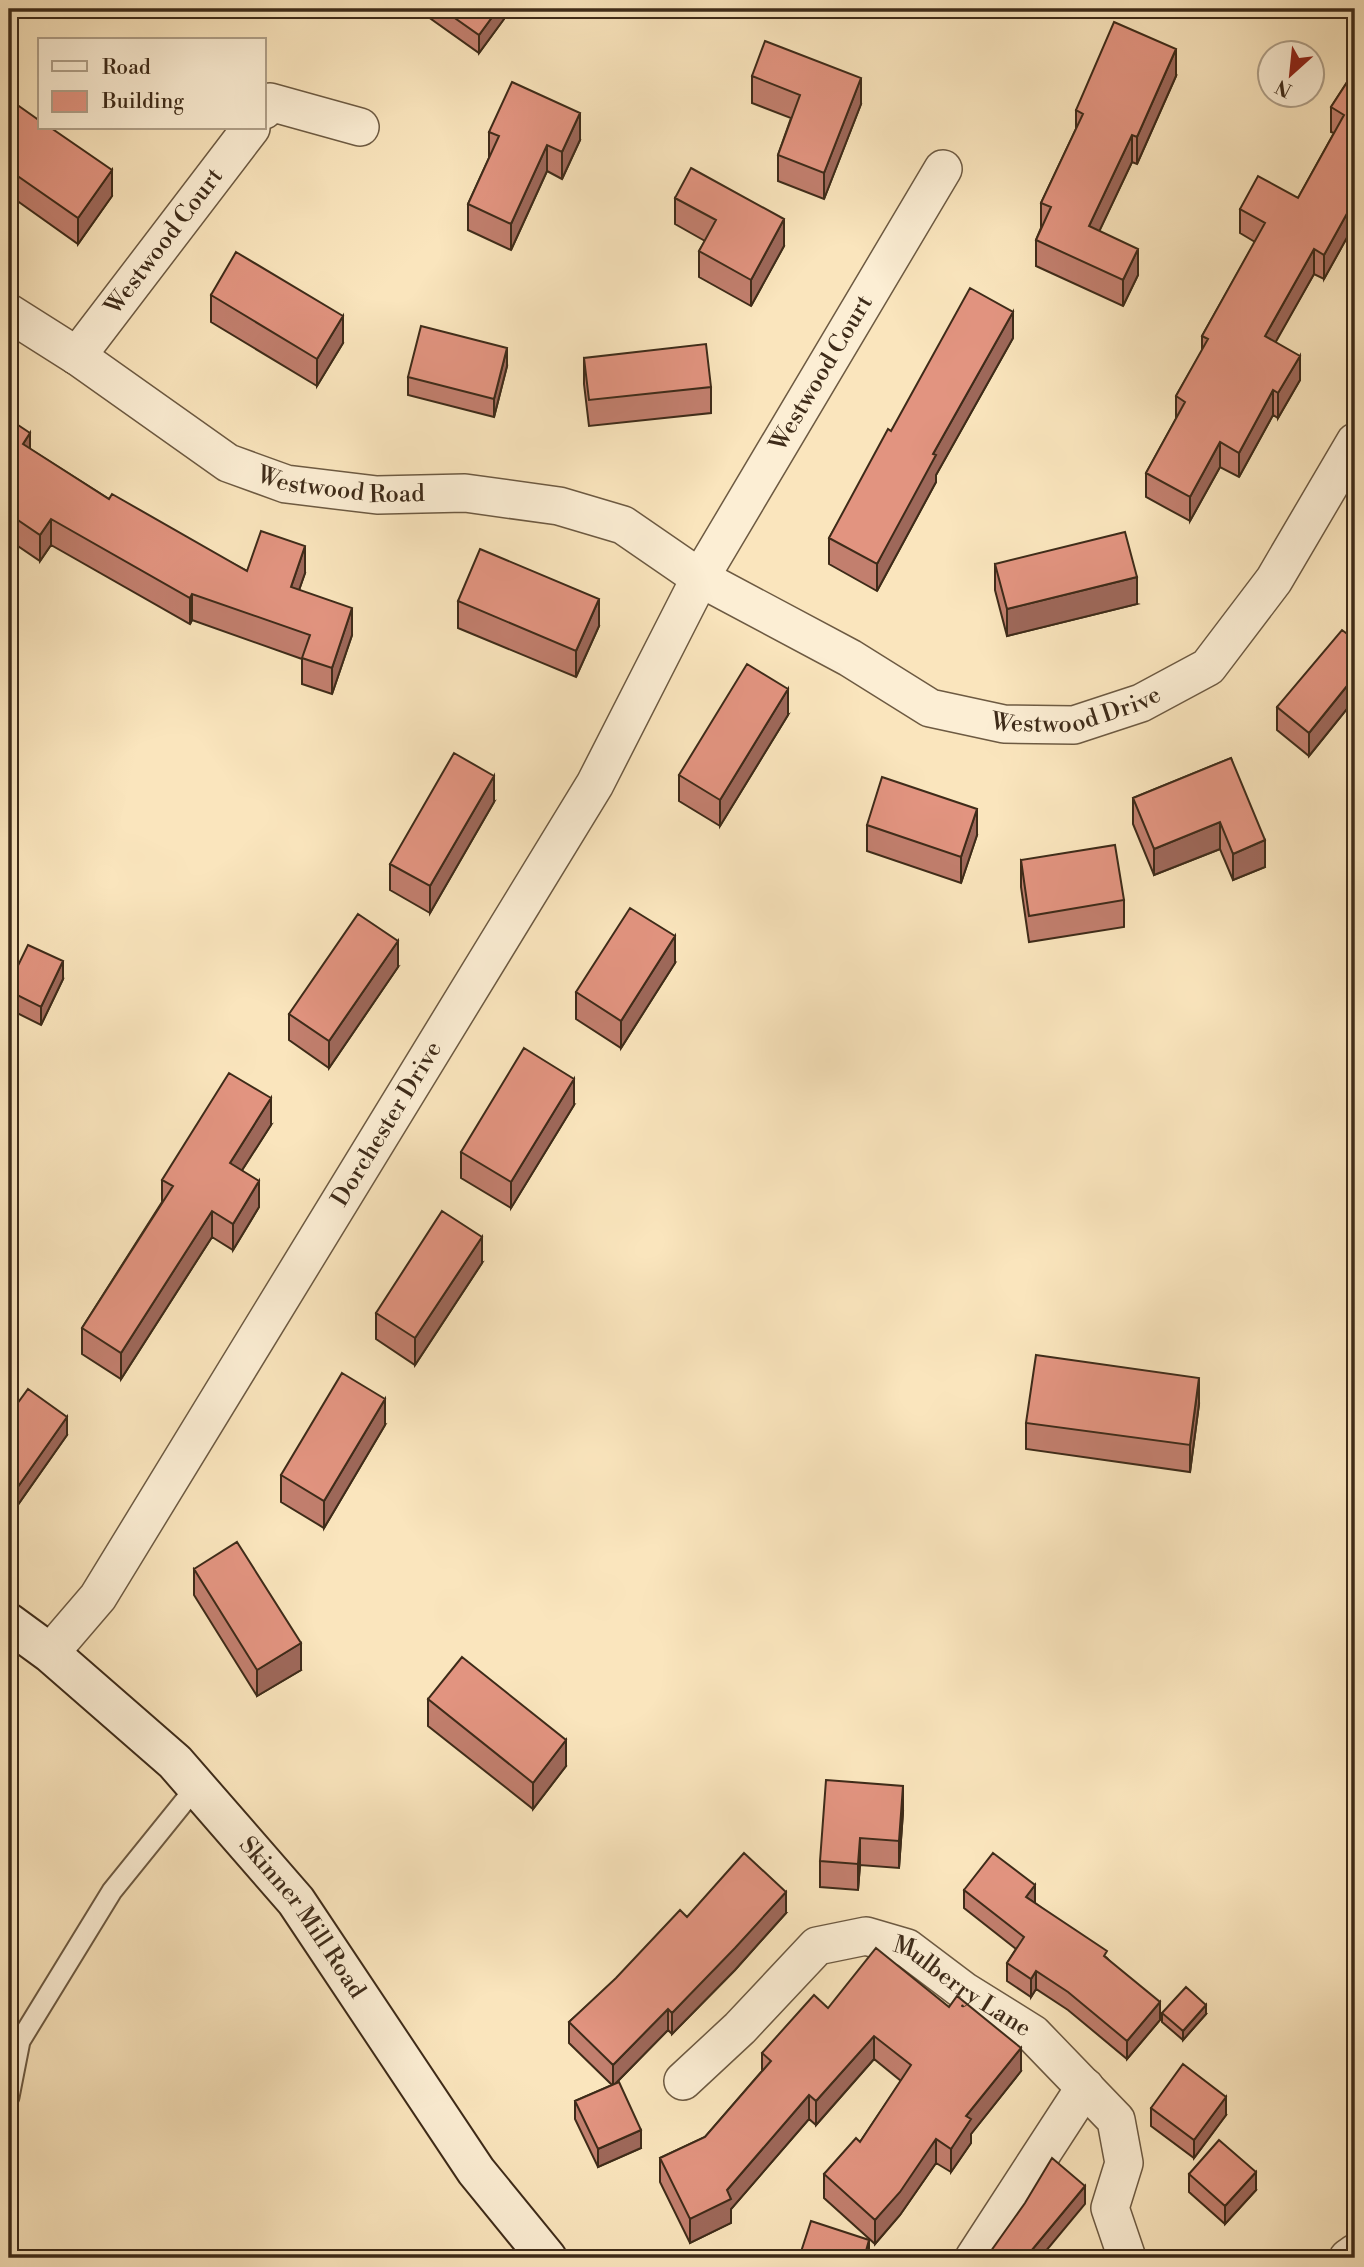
<svg xmlns="http://www.w3.org/2000/svg" width="1364" height="2267" viewBox="0 0 1364 2267" font-family="'Libre Bodoni',serif">
	<style>
		.lines { fill: none; stroke-linecap: round; stroke-linejoin: round }
		.lane-casing { stroke: #6d5a42; stroke-width: 23 }
		.street-casing { stroke: #6d5a42; stroke-width: 40 }
		.secondary-casing { stroke: #3e2b19; stroke-width: 42 }
		.lane { stroke: #fceed4; stroke-width: 19 }
		.street { stroke: #fceed4; stroke-width: 37 }
		.secondary { stroke: #fceed4; stroke-width: 38 }
		.wall { fill: #c27f6e; stroke: #3e2b19; stroke-width: 2 }
		.shaded-wall { fill: #9e685a; stroke: #3e2b19; stroke-width: 2 }
		.building { fill: #e29480; stroke: #3e2b19; stroke-width: 2 }
		.labels { text-anchor: middle; dominant-baseline: central; stroke-width: 6; stroke-linejoin: round; paint-order: stroke }
		.street-label { font-size: 24px; fill: #3e2b19; stroke: #fceed4 }
	</style>
	<rect width="100%" height="100%" fill="#fae5bd"/>
	<filter id="stains"><feTurbulence type="fractalNoise" baseFrequency=".00286" numOctaves="4"/><feColorMatrix values="0 0 0 0 .2 0 0 0 0 .09 0 0 0 0 .02 0 0 0 .5 -.17"/></filter>
	<radialGradient id="worn" r=".72"><stop offset=".6" stop-color="#630" stop-opacity="0"/><stop offset="1" stop-color="#630" stop-opacity=".3"/></radialGradient>
	<g class="lines">
		<g class="lane-casing">
			<path id="lane" d="M9,2097L20,2041L112,1891L196,1787"/>
		</g>
		<g class="street-casing">
			<g id="street">
				<path d="M264,110L270,102L360,127"/>
				<path id="s1" d="M9,313L77,356L228,463L286,484L377,495L465,493L559,506L623,525L700,578L850,658L930,708L1004,724L1074,725L1141,703L1208,667L1274,580L1355,442"/>
				<path id="s2" d="M77,356L251,128"/>
				<path id="s3" d="M50,1653L98,1597L595,784L700,578L943,169"/>
				<path id="s4" d="M683,2081L740,2028L817,1946L866,1936L907,1948L964,1991L1033,2034L1116,2120L1124,2163L1110,2208L1127,2258"/>
				<path d="M974,2258L1085,2087"/>
				<path d="M1348,2258L1355,2253"/>
			</g>
		</g>
		<g class="secondary-casing">
			<g id="secondary">
				<path id="s5" d="M9,1623L50,1653L175,1762L296,1901L476,2171L547,2258"/>
			</g>
		</g>
		<use href="#lane" class="lane"/>
		<use href="#street" class="street"/>
		<use href="#secondary" class="secondary"/>
	</g>
	<path class="wall" d="M417,9H504V19L479,53Z
		M879,9H890L887,14Z
		M1355,70V223L1324,279L1314,274L1275,342L1300,380L1278,418L1273,415L1239,477L1220,467L1190,521L1146,497V473L1176,419V396L1202,351V336L1255,242L1240,233V209L1298,198L1334,133L1331,132V107Z
		M752,76L861,104L824,199L778,181V155L791,118L752,103Z
		M1176,76L1137,164L1132,162L1099,231L1138,275L1123,306L1036,266V240L1041,228V203L1076,129V110Z
		M9,99L112,196L78,244L9,195Z
		M489,132L580,140L562,179L547,171L511,250L468,230V204L489,158Z
		M675,198L784,246L751,306L699,277V251L705,241L675,224Z
		M211,295L343,343L317,386L211,322Z
		M1013,338L936,475V482L877,591L829,564V538L891,431Z
		M584,358L711,387V413L589,426L584,384Z
		M507,366L494,417L408,395V377Z
		M9,419L30,449L109,499L247,571L305,573L299,590L352,635L332,694L302,684V659L192,620L190,624L51,545L40,561L9,540Z
		M995,564L1137,604L1007,636L995,590Z
		M458,601L599,626L576,677L458,628Z
		M1355,628V699L1309,756L1277,730V707L1350,636Z
		M788,715L720,826L679,801V775Z
		M1231,758L1265,867L1233,880L1220,849L1154,875L1133,824V798Z
		M494,802L430,913L390,890V864Z
		M867,825L977,835L961,883L867,851Z
		M1021,860L1124,900V927L1029,942L1021,887Z
		M675,963L621,1048L576,1019V992Z
		M398,967L329,1068L289,1040V1014Z
		M63,979L41,1025L9,1009V984Z
		M574,1105L511,1208L461,1178V1152Z
		M271,1125L242,1170L259,1207L233,1250L212,1237L121,1379L82,1354V1328L162,1202V1180Z
		M482,1263L415,1365L376,1339V1313Z
		M1199,1404L1190,1472L1026,1449V1423Z
		M9,1415L67,1435L17,1506L9,1500Z
		M385,1425L324,1528L281,1502V1475Z
		M194,1569L301,1670L257,1696L194,1595Z
		M428,1699L566,1766L533,1809L428,1726Z
		M903,1812L899,1868L860,1865L858,1890L820,1887V1861Z
		M964,1890L1035,1903L1107,1958L1160,2020L1127,2059L1068,2010L1036,1989L1031,1997L1007,1981V1963L1016,1949L964,1908Z
		M786,1913L735,1970L672,2034L668,2030L616,2083L641,2148L598,2167L575,2119V2101L612,2085L569,2043V2022L687,1917Z
		M828,2008L1021,2071L971,2134V2143L951,2172L936,2163L900,2215L875,2244L824,2198V2174L860,2142L901,2081L874,2059L816,2125L809,2119L731,2209V2223L690,2243L660,2182V2158L705,2137L762,2071V2053Z
		M1162,2013L1206,2014L1183,2040L1162,2022Z
		M1151,2108L1226,2115L1194,2158L1151,2126Z
		M1189,2174L1256,2190L1225,2224L1189,2192Z"/>
	<path class="shaded-wall" d="M498,9H504V19L479,53V35Z
		M1176,49V76L1137,164V137Z
		M861,78V104L824,199V173Z
		M580,113V140L562,179V152Z
		M1132,135V162L1089,253V226Z
		M547,145V171L511,250V224Z
		M112,170V196L78,244V218Z
		M1355,199V223L1324,279V255Z
		M784,219V246L751,306V280Z
		M1138,249V275L1123,306V280Z
		M1314,249V274L1265,361V336Z
		M1013,312V338L936,475V482L877,591V564L933,454Z
		M343,316V343L317,386V359Z
		M507,348V366L494,417V399Z
		M1300,356V380L1278,418V393Z
		M1273,390V415L1239,477V453Z
		M30,433V460L23,444Z
		M1220,442V467L1190,521V497Z
		M51,519V545L40,561V535Z
		M305,546V573L291,613V587Z
		M1137,577V604L1007,636V609Z
		M192,594V620L190,624V598Z
		M599,599V626L576,677V651Z
		M352,608V635L332,694V668Z
		M1355,676V699L1309,756V733Z
		M788,689V715L720,826V800Z
		M494,776V802L430,913V886Z
		M977,809V835L961,883V857Z
		M1220,822V849L1154,875V849Z
		M1265,840V867L1233,880V854Z
		M675,936V963L621,1048V1021Z
		M398,941V967L329,1068V1041Z
		M63,961V979L41,1025V1007Z
		M574,1079V1105L511,1208V1182Z
		M271,1098V1125L230,1189V1163Z
		M259,1181V1207L233,1250V1224Z
		M212,1211V1237L121,1379V1353Z
		M482,1237V1263L415,1365V1338Z
		M1199,1378V1404L1190,1472V1445Z
		M385,1399V1425L324,1528V1501Z
		M67,1417V1435L17,1506V1488Z
		M301,1643V1670L257,1696V1670Z
		M566,1740V1766L533,1809V1783Z
		M903,1786V1812L899,1868V1841Z
		M860,1838V1865L858,1890V1864Z
		M1035,1885V1903L1026,1897Z
		M786,1892V1913L735,1970L672,2034V2013Z
		M1036,1971V1989L1031,1997V1979Z
		M1160,2002V2020L1127,2059V2041Z
		M1206,2005V2014L1183,2040V2031Z
		M668,2009V2030L613,2086V2065Z
		M874,2036V2059L816,2125V2101Z
		M1021,2048V2071L971,2134V2143L951,2172V2149L966,2116Z
		M809,2095V2119L731,2209V2223L690,2243V2219L727,2190Z
		M1226,2097V2115L1194,2158V2140Z
		M641,2130V2148L598,2167V2149Z
		M936,2139V2163L900,2215L875,2244V2220Z
		M1256,2172V2190L1225,2224V2206Z
		M1085,2186V2204L1040,2258L1031,2251Z
		M869,2240V2258H864Z"/>
	<path class="building" d="M442,9H498L479,35Z
		M1114,22L1176,49L1137,137L1132,135L1089,226L1138,249L1123,280L1036,240L1051,207L1041,203L1083,114L1076,110Z
		M765,41L861,78L824,173L778,155L800,95L752,76Z
		M1355,70V199L1324,255L1314,249L1265,336L1300,356L1278,393L1273,390L1239,453L1220,442L1190,497L1146,473L1185,402L1176,396L1208,339L1202,336L1265,223L1240,209L1258,176L1298,198L1344,115L1331,107Z
		M512,82L580,113L562,152L547,145L511,224L468,204L499,136L489,132Z
		M9,99L40,121V128H51L112,170L78,218L9,170Z
		M691,168L784,219L751,280L699,251L716,220L675,198Z
		M236,252L343,316L317,359L211,295Z
		M970,288L1013,312L933,454L936,455L877,564L829,538L888,429L891,431Z
		M421,326L507,348L494,399L408,377Z
		M706,344L711,387L589,400L584,358Z
		M9,419L30,433L23,444L109,499L112,494L247,571L261,531L305,546L291,587L352,608L332,668L302,658L310,635L192,594L190,598L51,519L40,535L9,514Z
		M1125,532L1137,577L1007,609L995,564Z
		M480,549L599,599L576,651L458,601Z
		M1355,628V676L1309,733L1277,707L1342,630L1350,636Z
		M747,664L788,689L720,800L679,775Z
		M454,753L494,776L430,886L390,864Z
		M1231,758L1265,840L1233,854L1220,822L1154,849L1133,798Z
		M882,777L977,809L961,857L867,825Z
		M1115,845L1124,900L1029,916L1021,860Z
		M630,908L675,936L621,1021L576,992Z
		M358,914L398,941L329,1041L289,1014Z
		M28,945L63,961L41,1007L9,991V984Z
		M524,1048L574,1079L511,1182L461,1152Z
		M229,1073L271,1098L230,1163L259,1181L233,1224L212,1211L121,1353L82,1328L173,1186L162,1180Z
		M442,1211L482,1237L415,1338L376,1313Z
		M1036,1355L1199,1378L1190,1445L1026,1423Z
		M342,1373L385,1399L324,1501L281,1475Z
		M28,1389L67,1417L17,1488L9,1482V1415Z
		M237,1542L301,1643L257,1670L194,1569Z
		M462,1657L566,1740L533,1783L428,1699Z
		M826,1780L903,1786L899,1841L860,1838L858,1864L820,1861Z
		M744,1853L786,1892L735,1948L672,2013L668,2009L613,2065L569,2022L616,1978L680,1910L687,1917Z
		M993,1853L1035,1885L1026,1897L1107,1951L1104,1956L1160,2002L1127,2041L1068,1992L1036,1971L1031,1979L1007,1963L1024,1937L964,1890Z
		M876,1948L949,2007L957,1996L1021,2048L966,2116L971,2119L951,2149L936,2139L900,2192L875,2220L824,2174L856,2138L860,2142L911,2065L874,2036L816,2101L809,2095L727,2190L731,2199L690,2219L660,2158L705,2137L771,2061L762,2053L814,1995L828,2008Z
		M1186,1987L1206,2005L1183,2031L1162,2013Z
		M1183,2064L1226,2097L1194,2140L1151,2108Z
		M619,2082L641,2130L598,2149L575,2101Z
		M1219,2140L1256,2172L1225,2206L1189,2174Z
		M1052,2158L1085,2186L1031,2251L1042,2258H986L1025,2203Z
		M811,2221L869,2240L864,2258H799Z"/>
	<g class="labels">
		<g class="street-label">
			<text stroke="none"><textPath href="#s2" startOffset="144">Westwood Court</textPath></text>
			<text stroke="none"><textPath href="#s3" startOffset="1496">Westwood Court</textPath></text>
			<text stroke="none"><textPath href="#s1" startOffset="382">Westwood Road</textPath></text>
			<text stroke="none"><textPath href="#s1" startOffset="1176">Westwood Drive</textPath></text>
			<text stroke="none"><textPath href="#s3" startOffset="628">Dorchester Drive</textPath></text>
			<text stroke="none"><textPath href="#s5" startOffset="418">Skinner Mill Road</textPath></text>
			<text stroke="none"><textPath href="#s4" startOffset="350">Mulberry Lane</textPath></text>
		</g>
	</g>
	<rect width="1364" height="2267" fill="none" stroke="#fae5bd" stroke-width="35"/>
	<rect x="10" y="10" width="1343" height="2246" fill="none" stroke="#3e2b19" stroke-width="3.5"/>
	<rect x="18" y="18" width="1329" height="2232" fill="none" stroke="#3e2b19" stroke-width="2"/>
	<rect x="38" y="38" width="228" height="91" fill="#fceed4" stroke="#b0a089" stroke-width="2"/>
	<rect x="52" y="61" width="35" height="10" fill="#fceed4" stroke="#b0a089" stroke-width="2"/>
	<text x="102" y="74" font-size="21" fill="#3e2b19">Road</text>
	<rect x="52" y="91" width="35" height="21" fill="#e29480" stroke="#b0a089" stroke-width="2"/>
	<text x="102" y="108" font-size="21" fill="#3e2b19">Building</text>
	<g transform="translate(1291 74) rotate(207)"><circle r="33" fill="#fceed4" stroke="#b0a089" stroke-width="2"/>
	<path d="M0-5L12 26L0 18L-12 26Z" fill="#8f2418"/>
	<text y="-10" font-size="19" font-weight="bold" text-anchor="middle" fill="#3e2b19">N</text>
	</g>
	<rect width="100%" height="100%" filter="url(#stains)"/>
	<rect width="100%" height="100%" fill="url(#worn)"/>
</svg>
